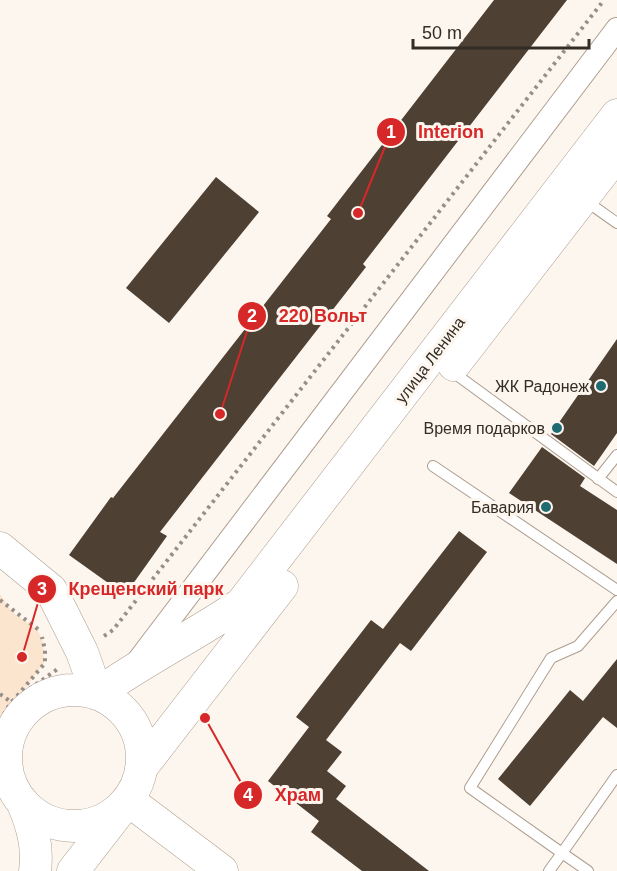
<svg xmlns="http://www.w3.org/2000/svg" width="617" height="871" viewBox="0 0 617 871" font-family="Arial,sans-serif">
	<style>
		.green { fill: #fce5cf }
		.building { fill: #4e4033 }
		.lines { fill: none; stroke-linecap: round; stroke-linejoin: round }
		.lane-casing { stroke: #ad9d8e; stroke-width: 12 }
		.street-casing { stroke: #ad9d8e; stroke-width: 24 }
		.secondary-casing { stroke: #ad9d8e; stroke-width: 33 }
		.path { stroke: #968f88; stroke-width: 4; stroke-dasharray: 3 4.5; stroke-linecap: butt }
		.lane { stroke: #fff; stroke-width: 10 }
		.street { stroke: #fff; stroke-width: 22 }
		.secondary { stroke: #fff; stroke-width: 32 }
		.poi-dot { fill: #1f6b71; stroke: #fdf6ef; stroke-width: 2 }
		.labels { text-anchor: middle; dominant-baseline: central; stroke-width: 6; stroke-linejoin: round; paint-order: stroke }
		.street-label { font-size: 16px; fill: #322c25; stroke: #fdf6ef }
		.poi-label { font-size: 16px; fill: #322c25; stroke: #fdf6ef; text-anchor: end }
		.leader { fill: none; stroke: #d62828; stroke-width: 2 }
		.callout-dot { fill: #d62828; stroke: #fdf6ef; stroke-width: 2 }
		.mark-label { font-size: 18px; text-anchor: middle; font-weight: bold; fill: #fff }
		.callout-label { font-size: 18px; text-anchor: middle; font-weight: bold; fill: #d62828; stroke: #fdf6ef; stroke-width: 6; stroke-linejoin: round; paint-order: stroke }
	</style>
	<rect width="100%" height="100%" fill="#fdf6ef"/>
	<path class="green" d="M0,594L12,612L37,629L43,641L44,663L16,700L0,729Z"/>
	<path class="building" d="M494,0H567L363,264L366,267L160,532L167,536L125,595L69,555L111,497L113,498L331,219L327,216Z
		M216,177L259,212L169,323L126,288Z
		M617,339V433L594,466L551,434Z
		M542,447L585,478L580,486L617,510V564L509,493Z
		M459,531L487,552L411,651L400,643L326,740L342,752L327,771L346,786L336,799L429,871H362L311,832L319,821L268,781L309,727L296,717L371,620L383,629Z
		M617,659V728L603,717L530,806L498,779L570,690L583,701Z"/>
	<g class="lines">
		<g class="lane-casing">
			<path id="lane" d="M586,201L617,223
				M450,370L617,492
				M433,466L617,590
				M598,479L617,455
				M549,871L562,853L470,788L551,658L578,646L617,601
				M588,871L562,853L617,775"/>
		</g>
		<g class="street-casing">
			<path id="street" d="M138,661L617,29"/>
		</g>
		<g class="secondary-casing">
			<path id="secondary" d="M454,365L617,154
				M0,548L51,590L82,652L97,694C143,661 194,636 241,604L617,115
				M6 758a68 68 0 1 1 136 0a68 68 0 1 1-136 0Z
				M142,767L282,586
				M128,800L222,871
				M23,804C33,827 38,847 35,871
				M73,871L118,813"/>
		</g>
		<path class="path" d="M0,600L39,630
			M104,636L113,630L604,0
			M0,694L11,702
			M17,696L45,663V650L42,637
			M0,721L11,702L59,668
			M0,732L7,713"/>
		<use href="#lane" class="lane"/>
		<use href="#street" class="street"/>
		<use href="#secondary" class="secondary"/>
	</g>
	<g class="poi-dot">
		<circle cx="601" cy="386" r="6"/>
		<circle cx="557" cy="428" r="6"/>
		<circle cx="546" cy="507" r="6"/>
	</g>
	<g class="labels">
		<g class="street-label">
			<text transform="translate(430 360) rotate(-53)">улица Ленина</text>
		</g>
		<g class="poi-label">
			<text x="589" y="386">ЖК Радонеж</text>
			<text x="545" y="428">Время подарков</text>
			<text x="534" y="507">Бавария</text>
		</g>
	</g>
	<path class="leader" d="M358 213L391 132M220 414L252 316M22 657L42 589M205 718L248 795"/>
	<g class="callout-dot">
		<circle cx="358" cy="213" r="6"/>
		<circle cx="220" cy="414" r="6"/>
		<circle cx="22" cy="657" r="6"/>
		<circle cx="205" cy="718" r="6"/>
		<circle cx="391" cy="132" r="15"/>
		<circle cx="252" cy="316" r="15"/>
		<circle cx="42" cy="589" r="15"/>
		<circle cx="248" cy="795" r="15"/>
	</g>
	<g class="mark-label">
		<text x="391" y="138">1</text>
		<text x="252" y="322">2</text>
		<text x="42" y="595">3</text>
		<text x="248" y="801">4</text>
	</g>
	<g class="callout-label">
		<text x="451" y="138">Interion</text>
		<text x="323" y="322">220 Вольт</text>
		<text x="146" y="595">Крещенский парк</text>
		<text x="298" y="801">Храм</text>
	</g>
	<path d="M413 39v9h176v-9" fill="none" stroke="#322c25" stroke-width="3"/>
	<text x="422" y="39" font-size="18" fill="#322c25" stroke="#fdf6ef" stroke-width="4.5" paint-order="stroke">50 m</text>
</svg>
